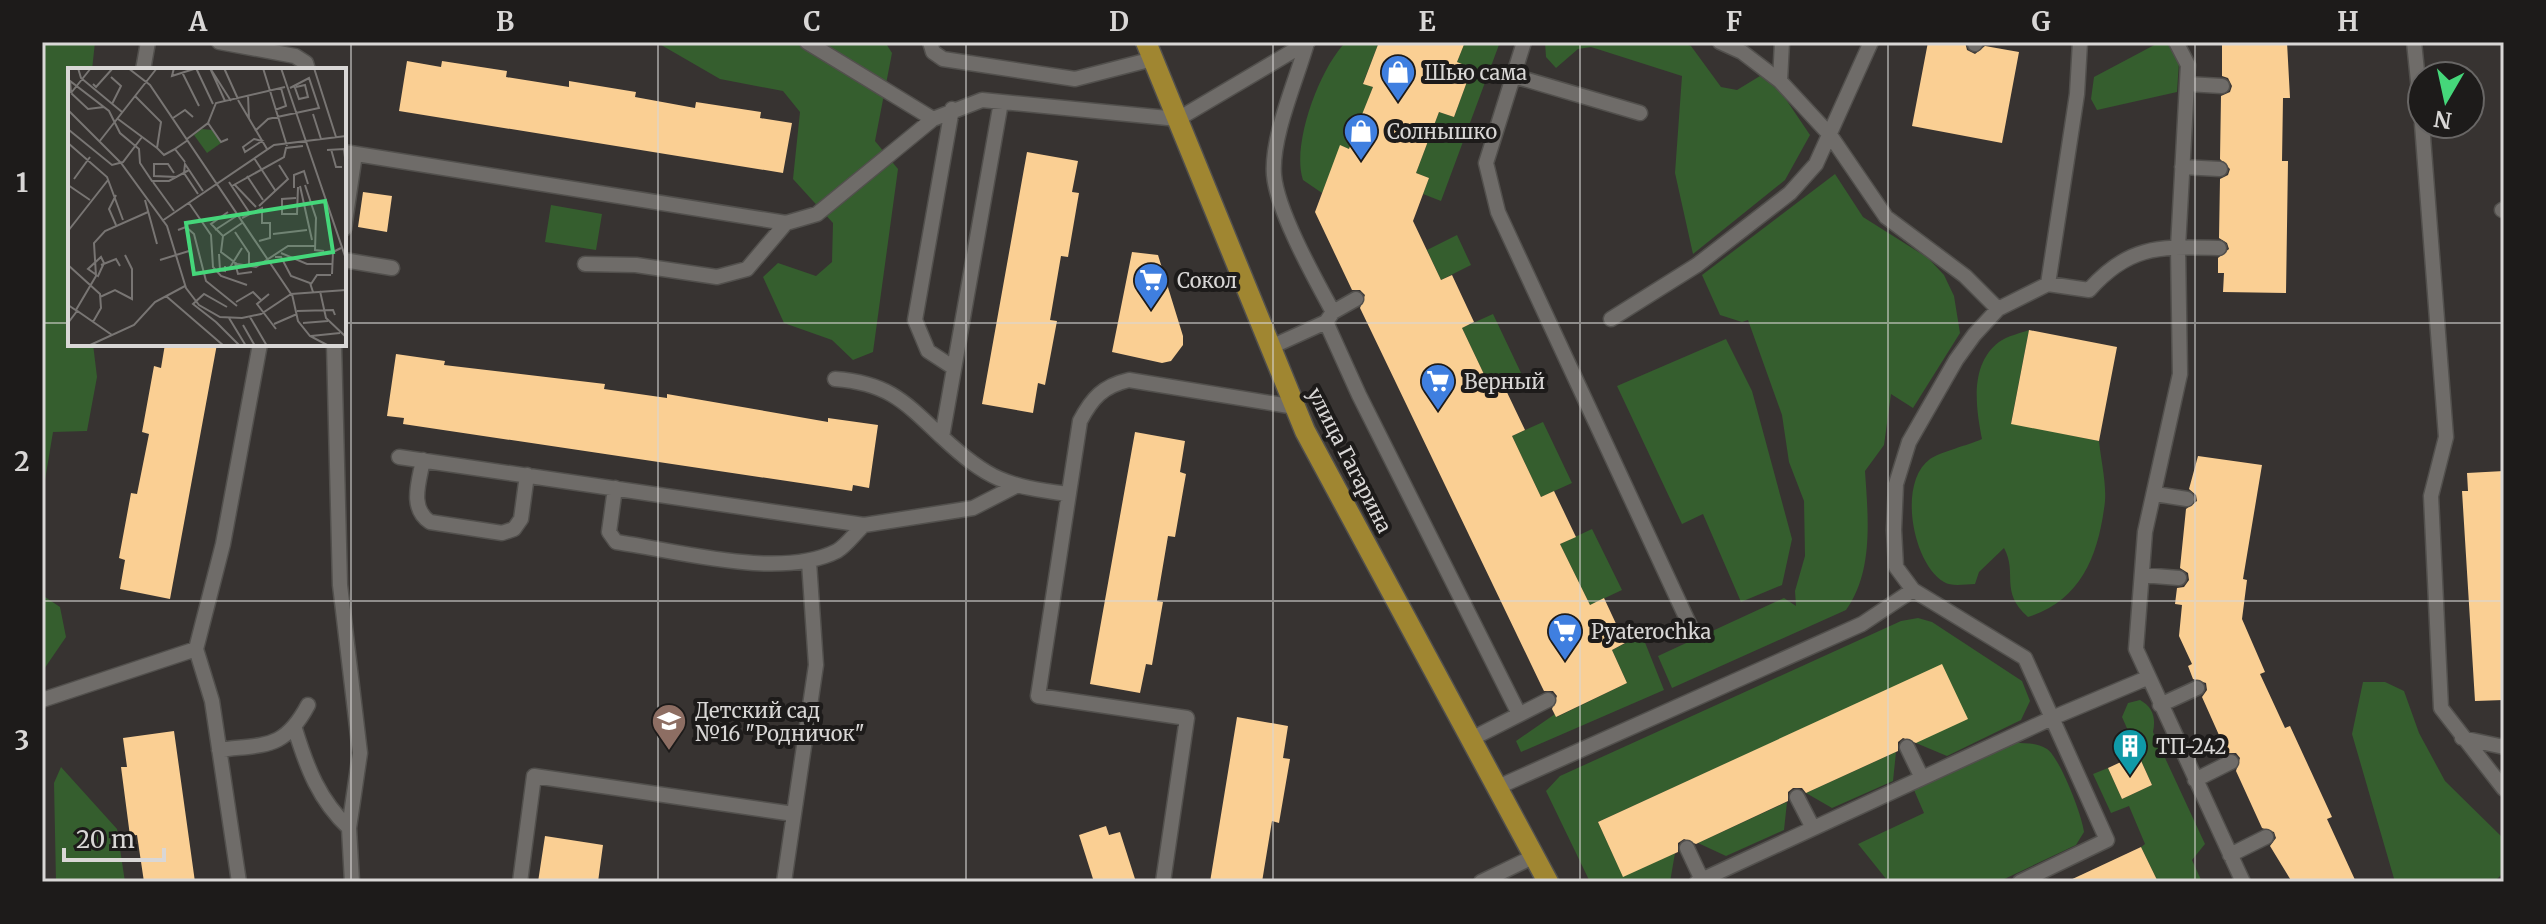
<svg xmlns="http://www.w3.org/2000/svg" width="2546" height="924" viewBox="0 0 2546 924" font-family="Merriweather,serif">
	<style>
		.green { fill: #355e2e }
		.building { fill: #facf93 }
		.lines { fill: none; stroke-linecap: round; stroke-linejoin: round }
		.lane-casing { stroke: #52504d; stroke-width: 17 }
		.primary-casing { stroke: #52504d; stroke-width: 23 }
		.lane { stroke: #6f6c69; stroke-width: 14 }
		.primary { stroke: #a08631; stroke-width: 20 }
		.grid { fill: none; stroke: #d9d7d6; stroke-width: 2; stroke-opacity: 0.55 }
		.labels { text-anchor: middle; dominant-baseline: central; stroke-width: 8; stroke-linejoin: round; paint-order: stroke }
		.poi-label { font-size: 20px; fill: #d9d7d6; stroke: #1d1b1a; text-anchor: start }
		.street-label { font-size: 20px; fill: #d9d7d6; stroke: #1d1b1a }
		.inset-road { fill: none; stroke: #787573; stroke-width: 2 }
		.view { fill: #45d77a; fill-opacity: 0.15; stroke: #45d77a; stroke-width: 4 }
		.inset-edge { fill: none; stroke: #d9d7d6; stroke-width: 4 }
		.neatline { fill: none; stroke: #d9d7d6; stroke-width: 3 }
		.grid-label { font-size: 26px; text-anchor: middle; font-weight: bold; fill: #d9d7d6 }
	</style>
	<rect width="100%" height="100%" fill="#373331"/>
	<path class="green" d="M42,42H95L92,70H70V344H93L97,377L87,431L53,432L42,498Z
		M656,42H885L892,53L875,141L898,169L873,352L853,360L832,340L784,323L763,277L778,263L816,276L832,262L833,223L793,179L800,112L783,91L720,79Z
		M1346,42H1379L1363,83L1373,87L1349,149L1341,146L1322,193L1303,180C1291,145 1320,67 1346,42Z
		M1465,42H1500L1441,201L1423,194L1429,178L1416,173L1439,112L1454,117L1472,68L1457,62Z
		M1545,42H1679L1691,46L1721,87L1737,90L1760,76L1781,92L1810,135L1785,180L1693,254L1675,173L1682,76L1591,47L1578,49L1556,68L1546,57Z
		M2160,42H2167L2179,62L2177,92L2097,110L2091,99L2094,77Z
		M1835,174L1863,217L1928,258L1944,275L1954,296L1960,333L1913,408L1891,394L1884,445L1865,471C1868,517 1874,571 1846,610L1672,688L1658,656L1784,598L1796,606L1795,591L1805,556L1804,501L1789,462L1782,415L1748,320L1742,322L1720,315L1702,275Z
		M551,205L602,214L596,250L545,242Z
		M1457,235L1471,265L1441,280L1427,250Z
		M1493,314L1522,375L1491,389L1462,328Z
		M2029,330L2011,423L2099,441C2101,462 2108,488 2104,509C2097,559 2079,601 2028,617C1999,591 2018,574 2004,548L1979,572L1975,584C1965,584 1952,587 1944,582C1913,564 1897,483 1930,459C1940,452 1969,445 1982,439C1976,408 1969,365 1999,342C2007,336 2021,333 2029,330Z
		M1726,339L1752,391L1792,539L1782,585L1741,602L1703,514L1682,524L1617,386Z
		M1543,422L1572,483L1541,497L1512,436Z
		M1592,529L1622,590L1590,605L1560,544Z
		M42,595L60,607L66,637L42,672Z
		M1918,618L1932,622L2022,681L2030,701L2021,720L1947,756L1916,743L1942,665L1598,822L1623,876L1675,853L1670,882H1590L1546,791L1560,776L1901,621Z
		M1642,635L1664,690L1521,752L1516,741L1555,714L1557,717L1627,683L1612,650Z
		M2363,682H2385L2404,691L2419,733L2445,781L2504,839V872L2494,882H2395L2352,734Z
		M2140,700C2153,707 2156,718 2153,732L2205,844L2192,860L2202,882H2158L2141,847L2145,844L2129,806L2111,813L2093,774L2108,768L2122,799L2152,785L2122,717L2128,703Z
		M2015,743C2027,743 2037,743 2047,749C2060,758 2082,815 2084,832L2076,845L1998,882L1887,880L1858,844L1924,813L1914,790Z
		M1896,752L1893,781L1832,808L1806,793Z
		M61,767L117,829L125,882H56L54,783Z
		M1787,802L1784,830L1726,856L1698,843Z"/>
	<path class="building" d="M1379,42H1465L1457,62L1472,68L1454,117L1439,112L1416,173L1429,178L1413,221L1441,280L1452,275L1474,322L1462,328L1491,389L1503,384L1525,430L1512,436L1541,497L1554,491L1576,537L1560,544L1590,605L1604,598L1625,643L1612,650L1627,683L1556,717L1552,709L1557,696L1553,691H1544L1541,685L1360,308L1365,295L1360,290H1352L1315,212L1340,145L1349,149L1361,117L1373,87L1363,84Z
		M1928,42H1965L1967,50L1975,54L1985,46L2019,52L2002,143L1912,126Z
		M2222,42H2287L2290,98H2283L2282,161H2288L2286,293L2223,292L2224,273H2218V258L2229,249L2227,243L2219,238L2220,179L2228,175L2230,169L2220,159L2221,96L2230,92L2232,86L2228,78L2222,76Z
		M407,61L441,67L442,61L507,71L506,77L569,87V81L636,92L635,97L695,108L696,102L761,112L760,118L792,123L783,173L399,111Z
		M1027,152L1078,161L1072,192L1079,193L1068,257L1061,256L1050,320L1057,321L1045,385L1038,383L1033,413L982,404Z
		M363,192L392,196L387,232L358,227Z
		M1132,252L1158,255L1183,336V345L1171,361L1162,363L1112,352Z
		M2029,330L2117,347L2099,441L2011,424Z
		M165,344H217L170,599L120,589L125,560L119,558L131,493L137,494L149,434L142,432L154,366L161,368Z
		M396,354L445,361L444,365L605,384L604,389L667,398V394L828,422V418L878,425L869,488L853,485L852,491L827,487L403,424L404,418L387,416Z
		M1135,432L1185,441L1180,472L1186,474L1175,537L1168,536L1157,601L1163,602L1152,665L1146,664L1140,693L1090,684Z
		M2198,456L2262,465L2243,579L2247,580L2242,619L2265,672L2260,674L2285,728L2290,726L2332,817L2327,819L2356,882H2292L2270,846L2276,838L2274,832L2262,828L2236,771L2240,758L2236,753H2227L2202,697L2207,690L2206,683L2193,679L2188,666L2192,664L2179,636L2182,605L2175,604L2177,588L2184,587L2189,580L2188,573L2180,568L2186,509L2197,501L2196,495L2189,489Z
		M2504,471V700L2475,701L2462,491H2468L2467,473Z
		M1942,664L1968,719L1916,743L1903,738L1898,742V751L1806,793L1802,788H1793L1788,792V801L1696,844L1684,839L1678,843V852L1623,877L1598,822Z
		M1237,717L1288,726L1283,758L1290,759L1279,823L1272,821L1262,882H1210Z
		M174,731L195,882H144L137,835L130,836L121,767H127L123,738Z
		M2138,754L2152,785L2122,799L2108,768Z
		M1106,826L1109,835L1120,832L1136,882H1094L1079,835Z
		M545,836L603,845L598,882H538Z
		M2141,847L2158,882H2066Z"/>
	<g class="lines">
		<g class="lane-casing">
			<path id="lane" d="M219,42L295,56L306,63L308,70
				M807,42L933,119
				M930,42L933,52L943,59L1075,79L1153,59
				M1524,42L1486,163L1498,212L1692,630
				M2176,42L2188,65L2178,247L2180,374L2145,532L2136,649L2243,882
				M2414,42L2422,120
				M1307,43C1296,81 1271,137 1274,175C1277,211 1315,279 1333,312
				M1975,44L1976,42
				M143,70L148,42
				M1514,76L1640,113
				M1780,81L1782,42
				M2187,84L2222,86
				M1001,102L942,437C988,480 1006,486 1068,494
				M952,109L915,320L928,351L954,368
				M2422,124L2446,437L2431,496L2441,708L2504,789
				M344,152L786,223L817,214L933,119L982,100L1178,119L1308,42
				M2182,167L2220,169
				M2502,210L2504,209
				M344,229L355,154
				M344,260L392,268
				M585,264L636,265L717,277L747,269L786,223
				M2048,284L2077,94L2080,42
				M1998,309L2048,284L2089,290C2130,244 2160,247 2219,248
				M1611,319L1697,265L1790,193L1816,164L1871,42
				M1326,322L1359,395L1519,714
				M334,344L340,585L360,753L349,828L352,882
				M1271,347L1326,322L1333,312L1356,299
				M835,379C888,383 904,401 942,437
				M399,457L864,525L973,508L1014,487
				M423,460C419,482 409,508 430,522L502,533L514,529L521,519L527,475
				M615,488L609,532L616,542C679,551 780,580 837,551C847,545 855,533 864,525
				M2155,494L2187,499
				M2142,575L2179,578
				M1913,590L2025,658L2107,840L2020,882
				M42,700L196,649
				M2160,705L2197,688
				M295,729C307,768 319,800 349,828
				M2462,738L2504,747
				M1471,739L1548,700
				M1907,747L1922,778
				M219,750C265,744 284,750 308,705
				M2195,780L2231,762
				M1498,787L1862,624L1913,590L1896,567L1894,530L1896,484L1909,442L1956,360L1974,335L1998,309L1965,276L1886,217L1830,135L1780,81L1742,52L1720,42
				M1797,797L1813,828
				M794,814L816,665L809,562
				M1687,848L1702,880
				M2230,855L2266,837
				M239,882L212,701L196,649L223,544L260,344
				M520,882L534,776L794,814L784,882
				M1163,882L1187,718L1038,696L1080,421C1092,398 1103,386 1129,380L1295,407
				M1481,882L1535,856
				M1697,882L2052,718L2147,678"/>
		</g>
		<g class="primary-casing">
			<path id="primary" d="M1146,42L1305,431L1548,882"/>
		</g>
		<use href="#lane" class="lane"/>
		<use href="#primary" class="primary"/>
	</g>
	<path class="grid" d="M351,42V882M658,42V882M966,42V882M1273,42V882M1580,42V882M1888,42V882M2195,42V882M42,323H70M344,323H2504M42,601H2504"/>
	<defs>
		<g id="shop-pin" transform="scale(1.8)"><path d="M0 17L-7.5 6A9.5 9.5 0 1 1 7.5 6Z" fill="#3f7fe0" stroke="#1d1b1a"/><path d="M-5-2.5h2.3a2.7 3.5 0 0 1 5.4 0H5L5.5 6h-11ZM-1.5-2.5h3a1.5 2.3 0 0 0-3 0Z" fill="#fff"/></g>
		<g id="supermarket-pin" transform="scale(1.8)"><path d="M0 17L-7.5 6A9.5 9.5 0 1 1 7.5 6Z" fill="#3f7fe0" stroke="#1d1b1a"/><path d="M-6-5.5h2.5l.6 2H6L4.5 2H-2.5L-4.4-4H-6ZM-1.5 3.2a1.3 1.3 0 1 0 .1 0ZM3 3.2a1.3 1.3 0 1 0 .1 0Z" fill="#fff"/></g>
		<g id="school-pin" transform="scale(1.8)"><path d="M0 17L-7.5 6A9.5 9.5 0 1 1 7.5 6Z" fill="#8d6e63" stroke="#1d1b1a"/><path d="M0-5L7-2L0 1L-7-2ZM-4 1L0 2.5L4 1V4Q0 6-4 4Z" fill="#fff"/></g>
		<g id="building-pin" transform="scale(1.8)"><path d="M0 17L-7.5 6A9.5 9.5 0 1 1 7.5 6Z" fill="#0f9aa8" stroke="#1d1b1a"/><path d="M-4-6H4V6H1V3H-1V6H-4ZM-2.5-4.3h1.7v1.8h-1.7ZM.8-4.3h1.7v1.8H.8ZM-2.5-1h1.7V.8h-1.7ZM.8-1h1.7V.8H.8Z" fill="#fff"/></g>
	</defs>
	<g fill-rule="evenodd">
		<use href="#shop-pin" x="1398" y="72"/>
		<use href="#shop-pin" x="1361" y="131"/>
		<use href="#supermarket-pin" x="1151" y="280"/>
		<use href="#supermarket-pin" x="1438" y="381"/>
		<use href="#supermarket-pin" x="1565" y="631"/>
		<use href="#school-pin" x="669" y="721"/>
		<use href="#building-pin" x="2130" y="746"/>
	</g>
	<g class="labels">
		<g class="poi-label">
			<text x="1424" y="72">Шью сама</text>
			<text x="1387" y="131">Солнышко</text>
			<text x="1177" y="280">Сокол</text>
			<text x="1464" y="381">Верный</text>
			<text x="1591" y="631">Pyaterochka</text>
			<text x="695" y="710">Детский сад<tspan x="695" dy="23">№16 "Родничок"</tspan></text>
			<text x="2156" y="746">ТП-242</text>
		</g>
		<g class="street-label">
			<text transform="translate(1350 460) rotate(63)">улица Гагарина</text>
		</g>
	</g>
	<g transform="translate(68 68)">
		<rect width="278" height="278" fill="#373331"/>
		<path d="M134,61L144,62L153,75L139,85L126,67Z" fill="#355e2e"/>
		<path class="inset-road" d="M10,0L13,10L54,44M106,0L104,8L129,0M128,0L145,36M142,0L163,33M142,0L157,33M156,0L170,31M195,0L219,78M213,0L278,191M246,0L268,69M114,4L131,38M43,9L53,18L44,36M25,16L28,19L45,0M226,17L231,31L240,29L237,17L228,19M3,25L2,13L41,43L52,65L71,81L72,95L84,113H101L121,102M3,25L20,41L36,39M3,25L23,0M180,27L181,51M67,28L93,54L89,80L96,87L107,81M170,32L199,81M0,42L53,95L99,158L118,220L131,237L152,249L174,250L193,246L223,226L82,17L60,0M207,42L218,38L213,20M245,46L253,71M105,50L117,42L125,49M50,51L89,80M140,55L153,74L160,71M1,62L44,97L55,94L74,69M187,63L200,51L251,40L241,10L222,20M119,71L140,55L148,35L217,19M186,71L194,73L177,84L175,79ZM31,74L89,0M0,75L39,109L55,152M263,81L268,99H274M259,82L276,81L278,98M186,90L207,122M117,94L107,81L120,72M106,105L100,96H86V108L109,109M179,108L195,132M6,111L22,89M85,114L106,143M161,114L181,144M166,116L188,139M0,117L22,132M237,117L248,150L247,182L256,183M164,118L216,89L218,80L235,78M232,118L244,172M226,120V107L236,103L240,116M130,126L116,105L117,96L135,123M228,130L214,131V146H229L230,119M77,132L89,176M121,135L143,167L145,199L153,208L179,217M191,138L220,111L211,97M174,150L194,140V155H202V170L191,173M94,153L206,77L278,68M174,155L155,168L153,184L169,196L188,199L220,178H247M48,157L41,141L48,127M110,162L118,159L126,166L138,213L169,238M147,162L170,147M0,163L40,112M167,164L181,185V197M205,166L239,162M155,168L143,156L160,144M213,185L239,196H265M151,186L152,202L157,203V198M33,189L36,195L30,208L20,201ZM207,189H213L223,208L242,215L245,224M92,192L121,183M167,195L170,206L184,204M0,197L32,226L33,240L25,254M33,197L48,191L52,198M161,201L174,180M264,206L265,184L273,180M243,216L249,207H263M252,223L258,250L278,269M201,226L189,236L208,261M223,226L278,222M224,226L230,253L242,268L261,278M98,228L156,278M32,229L47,222L64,231V201L57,187M168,234L185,224L193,232M0,237L9,243L0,255M229,243L265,242L267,247M182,249L199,278M161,250L178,278M148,254L125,236L136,226L159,239M148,254L172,278M235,255L260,253M206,256L229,246M175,257L187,278M44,267L8,242L28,208L26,175L37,163L80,144M243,268L272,265M20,278L66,257L87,234L117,218"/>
		<path class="view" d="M257,133L265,184L126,206L118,155Z"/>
		<rect width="278" height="278" class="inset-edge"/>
	</g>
	<rect width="2546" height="924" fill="none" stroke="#1d1b1a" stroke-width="88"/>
	<g transform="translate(2446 100) rotate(189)"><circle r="38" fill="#1d1b1a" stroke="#686665" stroke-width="2"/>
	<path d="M0-6L14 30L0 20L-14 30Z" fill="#45d77a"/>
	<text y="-12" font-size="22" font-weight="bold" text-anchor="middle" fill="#d9d7d6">N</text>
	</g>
	<path d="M64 848v12h100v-12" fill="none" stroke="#d9d7d6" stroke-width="4"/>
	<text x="76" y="848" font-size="24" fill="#d9d7d6" stroke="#1d1b1a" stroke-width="6" paint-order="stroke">20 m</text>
	<rect x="44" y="44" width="2458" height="836" class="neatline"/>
	<g class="grid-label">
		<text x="198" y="31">A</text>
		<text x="505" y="31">B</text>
		<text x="812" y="31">C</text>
		<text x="1119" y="31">D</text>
		<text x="1427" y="31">E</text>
		<text x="1734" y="31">F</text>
		<text x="2041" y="31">G</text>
		<text x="2348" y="31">H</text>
		<text x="22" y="192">1</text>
		<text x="22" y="471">2</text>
		<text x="22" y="750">3</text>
	</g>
</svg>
